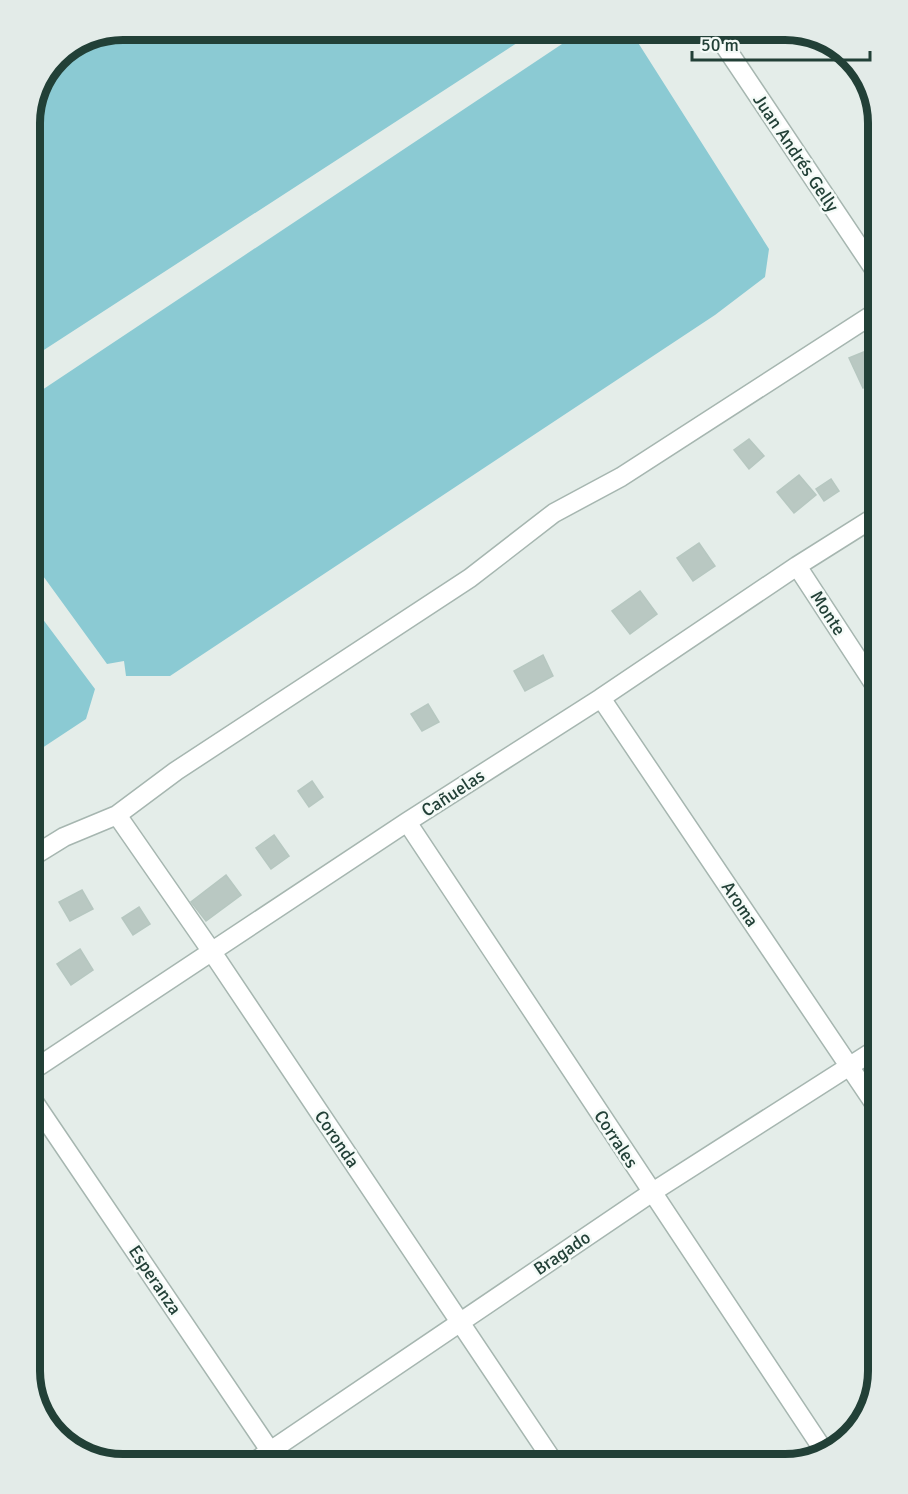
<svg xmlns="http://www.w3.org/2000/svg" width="908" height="1494" viewBox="0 0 908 1494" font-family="Signika,sans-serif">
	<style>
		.water { fill: #8bcad3 }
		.building { fill: #b9c8c2; stroke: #b6c7c0; stroke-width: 1.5 }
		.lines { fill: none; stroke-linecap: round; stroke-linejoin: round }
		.minor-casing { stroke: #a6b6b0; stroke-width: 21 }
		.minor { stroke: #fff; stroke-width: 18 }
		.labels { text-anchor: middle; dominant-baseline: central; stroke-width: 5; stroke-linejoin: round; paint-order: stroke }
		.street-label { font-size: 18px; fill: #224037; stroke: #f4faf7 }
		.rim { fill: none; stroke: #224037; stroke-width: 8 }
	</style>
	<rect width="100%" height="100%" fill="#e4ede9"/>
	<path class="water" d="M123,30H537L30,359V117L58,57Z
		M583,30H630L769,249L765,277L715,315L170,676H126L124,661L107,664L30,558V398Z
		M30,602L95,689L86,719L30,756Z"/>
	<path class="building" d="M878,346V381L863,388L849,358Z
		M749,439L764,456L749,469L734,450Z
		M799,475L816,495L794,513L777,492Z
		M831,479L839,491L824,501L816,489Z
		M699,543L715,566L693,581L677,558Z
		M640,591L657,614L630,634L612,611Z
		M543,655L553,676L525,691L514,671Z
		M428,704L439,722L422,731L411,714Z
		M312,781L323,797L309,807L298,791Z
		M274,835L289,856L271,869L256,848Z
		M226,875L241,895L206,921L191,902Z
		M82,890L93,909L70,921L59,902Z
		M139,907L150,924L133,935L122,918Z
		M80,949L93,970L71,985L57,964Z
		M30,1001L43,1021L30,1028Z"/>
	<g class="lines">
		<g class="minor-casing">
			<path id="minor" d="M714,30L878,275
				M797,566L878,690
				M601,698L878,1109
				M117,815L212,952L555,1464
				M407,822L826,1454
				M30,858L64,837L117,815L176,771L470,578L554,513L621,477L878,311
				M30,1072L407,822L601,698L797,566L878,515
				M30,1096L279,1464
				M251,1464L651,1193L878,1048"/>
		</g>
		<use href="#minor" class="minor"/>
	</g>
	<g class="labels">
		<g class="street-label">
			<text transform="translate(796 153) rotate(56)">Juan Andrés Gelly</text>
			<text transform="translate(828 613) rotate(57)">Monte</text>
			<text transform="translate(453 793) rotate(-33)">Cañuelas</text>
			<text transform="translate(740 904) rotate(56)">Aroma</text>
			<text transform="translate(337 1139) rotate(56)">Coronda</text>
			<text transform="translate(616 1139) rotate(57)">Corrales</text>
			<text transform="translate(562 1253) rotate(-34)">Bragado</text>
			<text transform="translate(155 1280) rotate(56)">Esperanza</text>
		</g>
	</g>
	<path d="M0 0H908V1494H0ZM123 40H785A83 83 0 0 1 868 123V1371A83 83 0 0 1 785 1454H123A83 83 0 0 1 40 1371V123A83 83 0 0 1 123 40Z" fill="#e3ebe8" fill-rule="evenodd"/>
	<path class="rim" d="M123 40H785A83 83 0 0 1 868 123V1371A83 83 0 0 1 785 1454H123A83 83 0 0 1 40 1371V123A83 83 0 0 1 123 40Z"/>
	<path d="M692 51v9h178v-9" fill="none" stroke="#224037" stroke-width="3"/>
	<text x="701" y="51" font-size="18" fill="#224037" stroke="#f4faf7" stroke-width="4.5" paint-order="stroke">50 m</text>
</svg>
